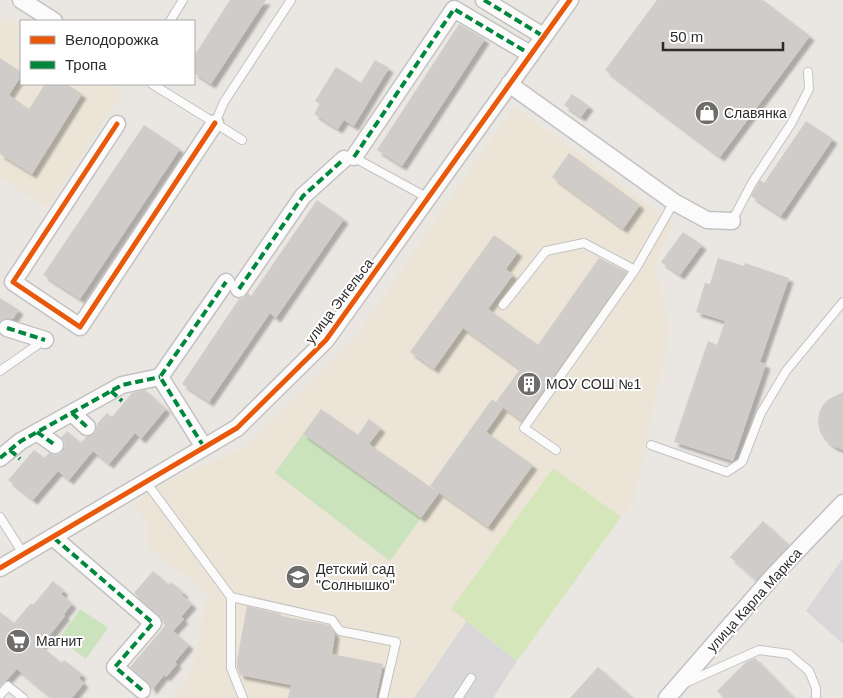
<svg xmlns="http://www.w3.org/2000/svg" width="843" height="698" viewBox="0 0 843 698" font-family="Arial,sans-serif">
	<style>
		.industrial { fill: #dad7d9 }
		.education { fill: #ece5d7 }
		.green { fill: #cbe3bc }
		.pitch { fill: #d5e7ba }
		.building { fill: #cfccc9; filter: url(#shadow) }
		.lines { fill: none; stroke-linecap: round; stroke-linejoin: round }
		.service-casing { stroke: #c3c2c3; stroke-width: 10 }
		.minor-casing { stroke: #c3c2c3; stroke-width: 19 }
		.service { stroke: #fcfbfb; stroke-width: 8 }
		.minor { stroke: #fcfbfb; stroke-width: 16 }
		.quiet { stroke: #00873e; stroke-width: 4; stroke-dasharray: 8 4; stroke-linecap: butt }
		.cycleway-casing { stroke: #fff; stroke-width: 8 }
		.cycleway { stroke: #e8590c; stroke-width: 5 }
		.labels { text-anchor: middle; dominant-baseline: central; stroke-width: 4; stroke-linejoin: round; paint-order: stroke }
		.poi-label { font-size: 14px; fill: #2c2c2c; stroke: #fff; text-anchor: start }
		.street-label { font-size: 14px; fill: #2c2c2c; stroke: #fff }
	</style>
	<defs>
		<filter id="shadow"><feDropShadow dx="4.5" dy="4.5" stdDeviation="1" flood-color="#0004"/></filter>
	</defs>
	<rect width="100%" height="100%" fill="#eae6e2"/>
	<path class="industrial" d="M843,558V644L806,611Z
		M467,620L517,661L493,698H414Z"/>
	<path class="education" d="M6,18L21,28V84H107L122,94L48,208L0,177V27Z
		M514,106L673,223L655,266L670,330L633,504L621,517L517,661L466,621L414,698H172L192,671L207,593L147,547V524L133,503L167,481L244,448L352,342Z"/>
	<path class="green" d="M303,434L421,518L390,561L275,473Z
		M80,609L108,628L86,659L59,639Z"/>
	<path class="pitch" d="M553,468L621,517L517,661L451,609Z"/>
	<path class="building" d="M230,0H266L211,84L194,73V56Z
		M657,0H763L810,36L720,157L605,70Z
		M459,24L485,39L402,166L377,150Z
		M0,58L21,72V76L9,95L29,109L45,84H67L82,94L32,174L0,154Z
		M375,60L389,68L354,126L344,120L338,129L314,114L320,104L315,101L336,67L361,83Z
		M572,94L589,106L581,117L564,105Z
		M806,121L833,139L781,216L751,196L760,180L764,183Z
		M144,125L180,149L80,299L43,275Z
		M569,153L640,205L623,229L552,177Z
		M317,200L344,219L276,318L270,313L209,402L182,384L239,299L244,298L248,293L251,296Z
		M683,232L702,245L680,275L661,262Z
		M494,235L518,252L506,269L513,275L488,309L538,345L599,258L627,272L522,421L496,402L520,369L463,328L434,369L410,352Z
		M718,258L744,266L745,263L789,278L760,362L766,364L733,461L674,442L708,341L717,345L725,321L696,312L705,283L710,284Z
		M0,298L19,310L13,319L5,318L0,321Z
		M145,390L166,409L141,439L135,433L109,464L93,451L69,480L58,471L33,500L8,480L34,450L44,458L49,453L54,455L60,454L65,446L64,441L61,438L67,431L81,443L86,437L95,433L97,424L107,413L112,417L132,393Z
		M843,392V450L833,446L825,440L820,432L818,423L819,413L823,405L829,399Z
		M492,399L503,408L486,432L533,465L488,527L430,486Z
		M321,409L358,435L369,419L381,428L369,444L439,493L421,518L303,434Z
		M763,521L789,545L756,580L730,557Z
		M153,571L169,585L171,582L184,593L182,595L192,604L181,617L184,619L173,631L189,645L175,662L177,664L166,677L164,675L152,690L148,682L130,667L165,626L160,615L134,593Z
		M53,581L64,591L61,594L72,604L64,614L65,616L41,646L61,663L64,660L82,674L79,678L84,683L72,698H52L17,669L0,687V612L14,623L31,603L33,605Z
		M247,606L281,614V616L329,625L335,634L332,654L383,664L376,698H288L291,685L240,675L237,667V660Z
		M755,658L794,698H724L717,691L746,662Z
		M598,667L633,698H570Z"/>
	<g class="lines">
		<g class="service-casing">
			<path id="service" d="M170,21L183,0
				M152,84L215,123L224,102L291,0
				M215,123L242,140
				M353,157L428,198
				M732,221L752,183L791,124L809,89L808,72
				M503,305L546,251L584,243L635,270L674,202
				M0,371L43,341
				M651,445L727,472L742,462L761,413L786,371L843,302
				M556,450L524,428L635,270
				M146,482L231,597L332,620L340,631L396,642L383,698
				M0,517L24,555
				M231,597V668L243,698
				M685,683L759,650L789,654L809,671L816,688V698
				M0,695L8,686L23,698
				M458,698L471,678"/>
		</g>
		<g class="minor-casing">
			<path id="minor" d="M21,0L54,21
				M484,0L543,36
				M509,84L674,202L707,220L732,221
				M117,124L13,282L80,327L215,123
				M354,157L454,9L530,54
				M239,289L303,196L344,159
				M7,328L45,340
				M72,413L87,427
				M37,432L55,445
				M204,447L160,377L226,282
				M0,458L21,441L122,385L160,377
				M54,538L153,623L115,667L142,690
				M0,568L237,428L326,340L570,0
				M667,698L774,575L843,503"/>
		</g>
		<use href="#service" class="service"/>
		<use href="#minor" class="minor"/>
		<path class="quiet" d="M484,0L543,36
			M354,157L454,9L530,54
			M239,289L303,196L344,159
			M7,328L45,340
			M111,391L122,401
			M72,413L87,427
			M37,432L55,445
			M204,447L160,377L226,282
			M10,450L20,459
			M0,458L21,441L122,385L160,377
			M54,538L153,623L115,667L142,690"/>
		<g class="cycleway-casing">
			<path id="cycleway" d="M117,124L13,282L80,327L215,123
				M0,568L237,428L326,340L570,0"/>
		</g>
		<use href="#cycleway" class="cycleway"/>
	</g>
	<defs>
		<g id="shop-disc" transform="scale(1.25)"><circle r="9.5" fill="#6e6d6c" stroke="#fff"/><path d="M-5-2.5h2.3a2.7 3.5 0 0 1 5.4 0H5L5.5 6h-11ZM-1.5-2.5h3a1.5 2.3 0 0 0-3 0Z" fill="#fff"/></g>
		<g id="building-disc" transform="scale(1.25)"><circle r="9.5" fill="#6e6d6c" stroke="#fff"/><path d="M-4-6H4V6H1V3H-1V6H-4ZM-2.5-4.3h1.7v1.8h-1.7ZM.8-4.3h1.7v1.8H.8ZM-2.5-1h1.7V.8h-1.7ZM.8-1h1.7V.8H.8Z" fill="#fff"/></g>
		<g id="school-disc" transform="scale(1.25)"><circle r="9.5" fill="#6e6d6c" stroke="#fff"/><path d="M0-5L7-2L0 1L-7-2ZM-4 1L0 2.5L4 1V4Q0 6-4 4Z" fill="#fff"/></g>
		<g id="supermarket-disc" transform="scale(1.25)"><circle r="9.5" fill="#6e6d6c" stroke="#fff"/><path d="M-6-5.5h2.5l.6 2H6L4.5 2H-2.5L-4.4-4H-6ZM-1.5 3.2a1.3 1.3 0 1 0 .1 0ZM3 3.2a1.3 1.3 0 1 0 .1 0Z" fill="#fff"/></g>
	</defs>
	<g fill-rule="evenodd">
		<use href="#shop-disc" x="707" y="113"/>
		<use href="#building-disc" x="529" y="384"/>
		<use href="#school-disc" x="298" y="577"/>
		<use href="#supermarket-disc" x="18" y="641"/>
	</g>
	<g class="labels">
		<g class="poi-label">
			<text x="724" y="113">Славянка</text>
			<text x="546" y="384">МОУ СОШ №1</text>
			<text x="316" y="569">Детский сад<tspan x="316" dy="16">"Солнышко"</tspan></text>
			<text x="36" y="641">Магнит</text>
		</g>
		<g class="street-label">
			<text transform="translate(339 301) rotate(-53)">улица Энгельса</text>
			<text transform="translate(754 600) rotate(-48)">улица Карла Маркса</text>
		</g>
	</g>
	<rect x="20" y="20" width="175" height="65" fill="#ffffff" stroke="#ababab"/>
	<rect x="30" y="36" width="25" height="8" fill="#e8590c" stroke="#ababab"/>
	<text x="65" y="45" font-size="15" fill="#2c2c2c">Велодорожка</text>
	<rect x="30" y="61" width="25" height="8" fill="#00873e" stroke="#ababab"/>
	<text x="65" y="70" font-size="15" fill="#2c2c2c">Тропа</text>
	<path d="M663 42v8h120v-8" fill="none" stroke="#2c2c2c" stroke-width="2.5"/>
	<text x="670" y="42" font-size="15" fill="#2c2c2c" stroke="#ffffff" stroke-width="4" paint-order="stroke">50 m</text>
</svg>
